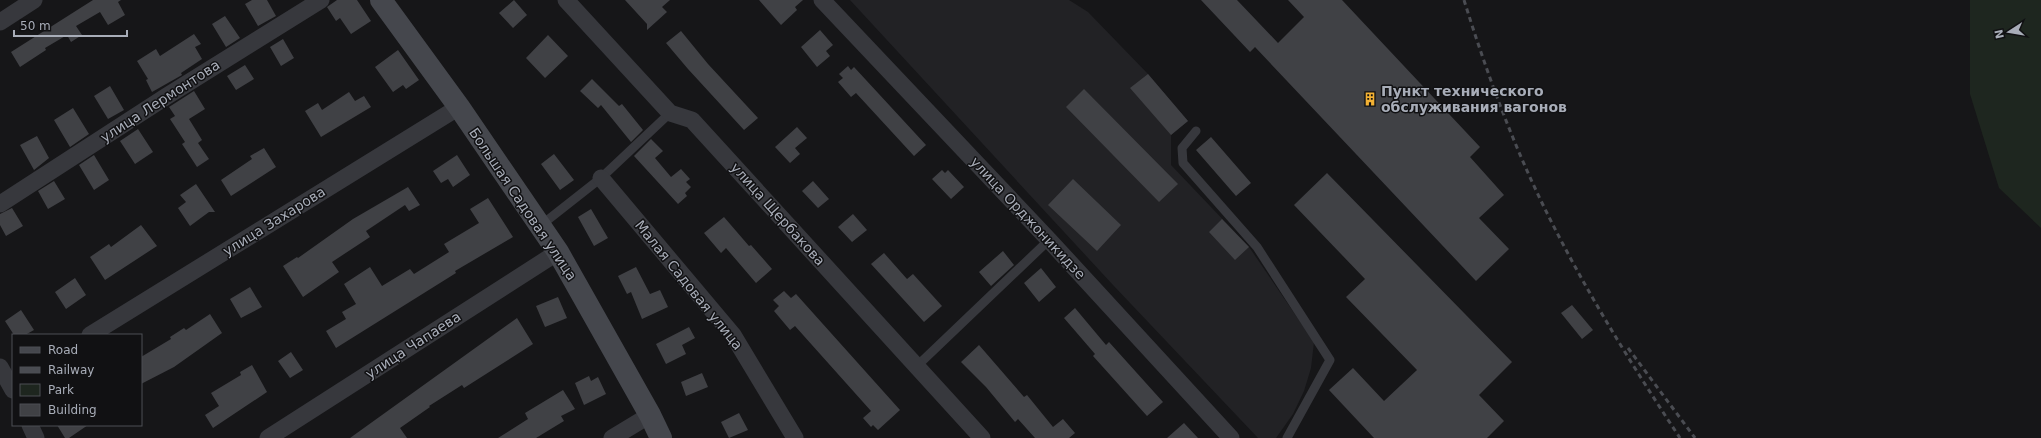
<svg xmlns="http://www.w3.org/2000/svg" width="2041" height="438" viewBox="0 0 2041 438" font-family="'DejaVu Sans',sans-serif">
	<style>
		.built { fill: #222225 }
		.green { fill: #1e261f }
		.building { fill: #404145 }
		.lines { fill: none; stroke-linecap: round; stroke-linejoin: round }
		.service { stroke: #37383d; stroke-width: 9 }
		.minor { stroke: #37383d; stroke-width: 17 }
		.secondary { stroke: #45474d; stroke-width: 22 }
		.rail { stroke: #4a4c52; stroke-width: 3; stroke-dasharray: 5 4; stroke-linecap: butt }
		.labels { text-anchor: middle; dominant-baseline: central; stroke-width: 3; stroke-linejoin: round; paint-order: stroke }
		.poi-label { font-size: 14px; font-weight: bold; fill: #a8adb8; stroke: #111113; text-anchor: start }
		.street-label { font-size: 14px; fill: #a8adb8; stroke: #111113 }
	</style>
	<rect width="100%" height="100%" fill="#161618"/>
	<path class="built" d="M850,0H1069L1088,12L1148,74L1188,121L1171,135V165L1249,247L1314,342L1311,368L1304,391L1293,414L1276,438H1258L1113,285Z"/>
	<path class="green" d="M1970,0H2041V228L1999,188L1970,94Z"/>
	<path class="building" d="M93,0H121L118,2L125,15L108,25L100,12L76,26L82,35L71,42L67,35L45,48L46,50L20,67L11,52Z
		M252,0H267L276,16L258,26L245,4Z
		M337,0H357L371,21L351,34L340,18L336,21L327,7Z
		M514,0L527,15L513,28L499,13Z
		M625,0H670L662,7L667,12L647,30V24Z
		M759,0H803L795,7L797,10L781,25Z
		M1201,0H1237L1278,43L1304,17L1288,0H1342L1480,147L1470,157L1504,195L1479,218L1509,249L1476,281L1255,47L1250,52Z
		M225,16L240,38L226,47L212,24Z
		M820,30L833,45L826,51L830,56L817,67L801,47Z
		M681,31L708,64L758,118L744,130L688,69L666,43Z
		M194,34L201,44L195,47L202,59L181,73L182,75L152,92L146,80L148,79L137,61L156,49L160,56Z
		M548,35L568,56L545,78L526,58Z
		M283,39L294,58L281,66L270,47Z
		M398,50L419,80L406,89L403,85L393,92L375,67Z
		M245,65L254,79L236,90L227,76Z
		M848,66L851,70L854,67L926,145L914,156L856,93L851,97L838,82L843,78L839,74Z
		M1148,74L1188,121L1171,135L1130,88Z
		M592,79L619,106L622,104L643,130L631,142L601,105L598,108L580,91Z
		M110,86L124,110L108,119L94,96Z
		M1084,89L1178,184L1159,202L1066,107Z
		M194,91L205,109L189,119L202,140L198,143L209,159L197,167L182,144L185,142L170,119L175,116L169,107Z
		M349,92L355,101L364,96L371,107L321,137L305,111L318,103L322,110Z
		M73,108L89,134L70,147L54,120Z
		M797,127L807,138L795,148L800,154L790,163L775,147Z
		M138,129L153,152L135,164L120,141Z
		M37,136L49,158L34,170L20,145Z
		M1211,137L1251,183L1236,196L1196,150Z
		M651,139L663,151L655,158L671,177L681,169L690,179L686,182L691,187L685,193L687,196L678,204L634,156Z
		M264,148L276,167L231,196L221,180L252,159L250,156Z
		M554,154L574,180L560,190L541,164Z
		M94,155L109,180L94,190L79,165Z
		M457,155L470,175L453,187L448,179L441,183L433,171Z
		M942,170L945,173L948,170L964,187L951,199L932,179Z
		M1327,173L1512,362L1479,395L1504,421L1487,438H1374L1329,390L1353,368L1384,401L1417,370L1346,297L1365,279L1294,205Z
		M1073,179L1121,225L1097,251L1048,205Z
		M54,181L65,199L48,209L38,191Z
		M813,181L829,199L818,208L802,191Z
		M196,184L215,212H209L190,226L178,208L186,202L180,195Z
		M408,187L420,205L409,211L405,205L366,231L370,237L332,262L339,272L303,297L283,266L297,257L298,258L353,219Z
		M488,198L513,237L455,271L456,273L336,348L326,331L346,319L342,312L356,304L344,284L370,267L382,286L410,269L414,274L449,252L444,244L479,223L470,209Z
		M12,208L23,226L6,236L0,225V214Z
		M591,209L608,238L594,246L578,217Z
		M853,214L867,230L852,242L838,227Z
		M724,217L749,246L751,245L772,269L756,283L726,248L721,253L704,233Z
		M1222,219L1249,247L1235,260L1209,232Z
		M141,225L157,246L105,280L90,257L109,244L111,247Z
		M1003,251L1014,265L991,286L979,272Z
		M884,253L907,279L913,274L942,306L924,322L871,264Z
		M636,267L650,294L660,290L668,307L642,319L631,292L627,294L618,276Z
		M1041,268L1056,287L1039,302L1024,283Z
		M75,278L86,295L66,309L55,292Z
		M250,287L262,307L241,318L230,299Z
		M784,291L791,298L796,294L900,410L878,430L873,425L871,427L863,418L871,411L795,326L790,330L774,311L779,306L773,300Z
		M558,297L567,318L545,327L536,306Z
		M1572,305L1593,330L1582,339L1561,313Z
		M1075,308L1106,345L1109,342L1163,402L1147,416L1093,356L1095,354L1064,318Z
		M21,310L34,330L25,335H14L5,321Z
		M210,314L222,333L174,367L141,384V357L171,339L170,337L184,328L186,330Z
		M517,318L533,344L464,388L462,385L429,406L430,407L400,428L407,438H350Z
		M689,327L695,338L682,345L686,354L666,364L656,344Z
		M979,345L1024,397L1027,395L1053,427L1063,419L1075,433L1069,438H1035L1018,419L1015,422L986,387L961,362Z
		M291,352L303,370L290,378L278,361Z
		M252,365L267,392L213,428L205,415L219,406L211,393L241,375L240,372Z
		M702,373L708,387L686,396L681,382Z
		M589,376L591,381L598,377L606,394L584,405L575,383Z
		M563,390L575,409L561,416L564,421L536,438H498L528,419L525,413Z
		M739,413L748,430L729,438L721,422Z
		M1184,423L1198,438H1167Z
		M57,425H88L69,438H65Z"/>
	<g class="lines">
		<path class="service" d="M1196,131L1182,148L1183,163L1257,247L1330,360L1287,438
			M540,226L601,178L670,113
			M917,366L1049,240"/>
		<path class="minor" d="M566,0L670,113L692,120L982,438
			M822,0L1049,240L1231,438
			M0,22L34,0
			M601,178L733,335L795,438
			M0,204L167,96L321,0
			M90,335L459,107
			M0,367L13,390
			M30,425L36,438
			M268,438L558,252
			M612,438L650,415"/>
		<path class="secondary" d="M381,0L459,107L558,252L650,415L661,438"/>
		<path class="rail" d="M1464,0C1486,71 1512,142 1545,209C1584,288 1631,364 1680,438
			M1628,348L1695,438"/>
	</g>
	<defs>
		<g id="building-bare" transform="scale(1.08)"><path d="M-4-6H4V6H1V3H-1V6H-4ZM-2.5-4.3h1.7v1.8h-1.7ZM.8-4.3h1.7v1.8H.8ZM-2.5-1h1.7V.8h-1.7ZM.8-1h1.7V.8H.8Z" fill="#f2b134" stroke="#111113" stroke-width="2.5" paint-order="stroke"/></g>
	</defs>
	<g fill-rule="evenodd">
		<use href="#building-bare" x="1370" y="99"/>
	</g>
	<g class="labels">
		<g class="poi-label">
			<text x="1381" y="91">Пункт технического<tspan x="1381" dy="16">обслуживания вагонов</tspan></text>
		</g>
		<g class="street-label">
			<text transform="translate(160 101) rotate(-33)">улица Лермонтова</text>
			<text transform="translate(523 204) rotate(56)">Большая Садовая улица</text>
			<text transform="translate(778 214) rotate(48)">улица Щербакова</text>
			<text transform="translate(1028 218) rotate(47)">улица Орджоникидзе</text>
			<text transform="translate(274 221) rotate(-32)">улица Захарова</text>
			<text transform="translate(689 285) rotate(51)">Малая Садовая улица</text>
			<text transform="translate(413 345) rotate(-33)">улица Чапаева</text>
		</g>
	</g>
	<rect x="12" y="334" width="130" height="92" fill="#111113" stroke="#4d4f55"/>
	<rect x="20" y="347" width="20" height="6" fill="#45474d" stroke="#4d4f55"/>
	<text x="48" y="354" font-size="12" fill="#a8adb8">Road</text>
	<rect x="20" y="367" width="20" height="6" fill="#4a4c52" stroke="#4d4f55"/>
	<text x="48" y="374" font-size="12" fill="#a8adb8">Railway</text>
	<rect x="20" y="384" width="20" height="12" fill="#1e261f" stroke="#4d4f55"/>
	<text x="48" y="394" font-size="12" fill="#a8adb8">Park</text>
	<rect x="20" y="404" width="20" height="12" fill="#404145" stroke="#4d4f55"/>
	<text x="48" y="414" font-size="12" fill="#a8adb8">Building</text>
	<g transform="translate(2009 32) rotate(258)" stroke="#111113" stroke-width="3" paint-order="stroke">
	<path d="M0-3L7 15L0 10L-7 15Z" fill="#a8adb8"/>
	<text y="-6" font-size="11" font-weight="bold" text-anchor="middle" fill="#a8adb8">N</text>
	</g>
	<path d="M14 30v6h113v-6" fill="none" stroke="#a8adb8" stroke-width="2"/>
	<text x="20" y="30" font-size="12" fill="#a8adb8" stroke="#111113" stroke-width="3" paint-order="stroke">50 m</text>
</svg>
